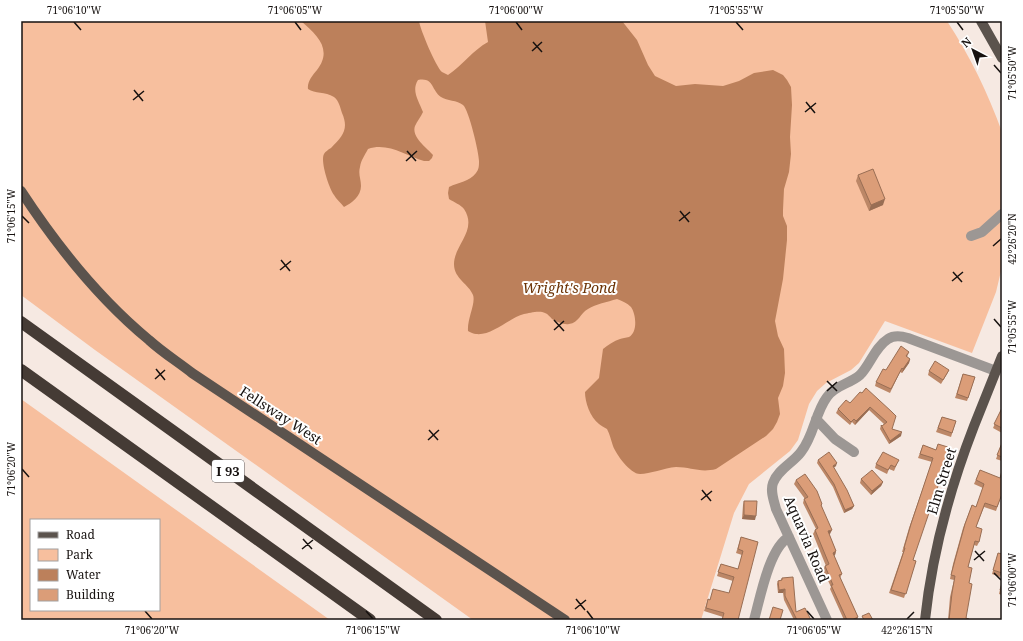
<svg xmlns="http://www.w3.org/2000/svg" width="1023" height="641" viewBox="0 0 1023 641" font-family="'Noto Serif',serif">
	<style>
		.green { fill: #f7bf9e; fill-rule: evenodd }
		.water { fill: #bc805b }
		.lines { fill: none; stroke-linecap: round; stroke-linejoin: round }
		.minor { stroke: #9c9794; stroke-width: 10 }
		.major { stroke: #5b534d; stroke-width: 10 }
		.highway { stroke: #453b35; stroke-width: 12 }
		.wall { fill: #bc8767 }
		.shaded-wall { fill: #996e54 }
		.building { fill: #db9d78; stroke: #996e54 }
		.ticks { fill: none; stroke: #171210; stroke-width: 1.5 }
		.labels { text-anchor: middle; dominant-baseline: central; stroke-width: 4; stroke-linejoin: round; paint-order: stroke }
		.shield { fill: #fff; stroke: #5d5958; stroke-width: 1 }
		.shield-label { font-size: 13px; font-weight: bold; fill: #171210 }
		.park-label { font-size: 14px; font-style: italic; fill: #6b3204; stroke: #fff }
		.street-label { font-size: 14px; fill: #171210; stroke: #fff }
		.neatline { fill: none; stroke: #171210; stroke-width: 1.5 }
		.ticks-label { font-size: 10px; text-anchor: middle; fill: #171210 }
	</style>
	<rect width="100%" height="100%" fill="#f6e9e2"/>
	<path class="green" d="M21,21H947C970,56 988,93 1002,132V267L996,292L972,353L885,321L859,363L851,370L826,383L817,391L809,404L798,440L790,451L749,484L734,513L701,620H473L95,350L21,295Z
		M21,399L330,620H21ZM31,520H159V610H31Z"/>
	<path class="water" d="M301,21H419C420,29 436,67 442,72C444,73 446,74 448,75C463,65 473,50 488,42L485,21H622L637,40L648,65L655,76L676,86L695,84L723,86L739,81L754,73L773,70L783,75L787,80L791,87L792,105L790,137L791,154L789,172L784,189L783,210V216L787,226V240L783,279L775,321L778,336L784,349L785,373L783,386L778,398L780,414L777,422L773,429L766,436L716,469C700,473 691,467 676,467C664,468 650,474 640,474C630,474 616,454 613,446C611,440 610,435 607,429C604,427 601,426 599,424C590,417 585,402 585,392L599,378L603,349C608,345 614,341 620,339C622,338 626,338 629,337C638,332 636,314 631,307C627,303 622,301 617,299C607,302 596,304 588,309C580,313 579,323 569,324C564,325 557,322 552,319C550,317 548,314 545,313C540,310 529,313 524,314C509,318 492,336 476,334C474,334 470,332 468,331C467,319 476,303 473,295C469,284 454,279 454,264C454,245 478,230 464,209C461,205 454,202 449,199L448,193L449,187C459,182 469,182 476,173C479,169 479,166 479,161C479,153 469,110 463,105C457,100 447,101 441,97C431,90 434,77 418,80C411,91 419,101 423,112C421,117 417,121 415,126C411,137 427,148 433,155L432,158L429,161H424C406,156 388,142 368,149C365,155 361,160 360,167C358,174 361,179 361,186C361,196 352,203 344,207C341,203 336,199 334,195C329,188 320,161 324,154C325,152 329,149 331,148C343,136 349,129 342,113C340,107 339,101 334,97C325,91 315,94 308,89C307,82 312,76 317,70C333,49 317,35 301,21Z"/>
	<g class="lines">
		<path class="minor" d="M971,236L982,232L1002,214
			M816,419L835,439L854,452
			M754,620C760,599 769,548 789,537
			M827,620L776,509C774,501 770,491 773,483C778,469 793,463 801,452C814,436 815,413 827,397C835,385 850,384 860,375C870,365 875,347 888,339C894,335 901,336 908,338L996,371"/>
		<path class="major" d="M981,21L1002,58
			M21,191C57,246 98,298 149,340C162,352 178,362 192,373L565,620
			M925,620C932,554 950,488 974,426C983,403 993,379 1002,356"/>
		<path class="highway" d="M21,322L436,620
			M21,370L370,620"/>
	</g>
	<path class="wall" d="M858,175L883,205L869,211L856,181Z
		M909,352L907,357L910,359L909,363L902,373L900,372L890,393L875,386L876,382Z
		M949,370L947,374L941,384L928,375L929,371Z
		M963,374L975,377L967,401L955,398Z
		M866,388L892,429L901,436L889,444L880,429L881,425L882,426L884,424L869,410L855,425L852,422L850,425L836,413L838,409L850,403L862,393Z
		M1002,408V433L993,428Z
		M942,417L956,421L951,437L936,432Z
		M1002,443V461L996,459Z
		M923,445L936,450L913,560L916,561L904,598L889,593L903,552H902L909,528L932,462L918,458Z
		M818,460L836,466L833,468L854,506L852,509L844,513L833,487L817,463Z
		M876,464H897L894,471L889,469L887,474L875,468Z
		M980,470L1002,494L996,511L984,507L976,527L979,542L977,546L974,545L968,567L969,583L966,618L968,620H948L950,597L954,580L950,579L953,564L963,528L972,505L976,507L983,488L974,484Z
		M861,479L883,482L881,486L871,495L860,483Z
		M796,480L822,504L821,507L830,534H829L836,551L835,555L834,556L842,574L840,578L858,617L857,620H844L830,589L831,587L823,570L825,566H826L813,534L815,530L816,529L803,503L804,499H805L794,484Z
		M744,501L755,520L742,519L743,505Z
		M741,537L758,542L723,617L704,611L708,599L710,600L729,593L733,581L717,576L721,564L738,569L742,555L736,553Z
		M998,553L1002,571L1000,577L992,574Z
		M782,578L796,612L811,620H794L784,600L783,593H778L777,584L778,581L781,580Z
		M1002,581V595L999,594Z"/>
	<path class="shaded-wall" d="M885,199L883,205L869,211L871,205Z
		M910,359L909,363L902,373L903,369Z
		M870,407L869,410L855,425L856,421Z
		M902,432L901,436L889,444L890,441Z
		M837,463L836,466L831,469L833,466Z
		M883,482L881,486L871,495L872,491Z
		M854,506L852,509L844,513L845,510Z
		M744,515L756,516L755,520L742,519Z
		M832,530L830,534L826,535L828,531Z
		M836,551L835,555L831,557L833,553Z
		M785,589L783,593H778L779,590Z"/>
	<path class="building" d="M873,169L885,199L871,205L858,175Z
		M901,346L909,352L906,356L910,359L903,369L902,368L891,389L876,382L883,369L886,370Z
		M935,361L949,370L943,380L929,371Z
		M963,374L975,377L968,398L957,394Z
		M866,388L892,412L896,416L892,429L902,432L890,441L881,425L882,426L887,422L870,407L856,421L854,419L851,422L838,409L846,400L850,403L860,392L862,393Z
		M1002,408V428L994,424Z
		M942,417L956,421L952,433L938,428Z
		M1002,443V457L997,455Z
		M938,444L951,448L913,560L916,561L906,594L891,590L905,548H904L911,524L933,458L920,454L923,445L936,450Z
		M829,452L837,463L833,466L847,490L854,506L845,510L834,484L818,460Z
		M883,452L899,460L895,467L891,465L888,470L876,464Z
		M872,470L883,482L872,491L861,479Z
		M980,470L1000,478L1002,471V494L997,507L985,503L976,527L982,529L979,542L975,541L968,567L972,568L969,583L972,584L966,618L969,619L968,620H949L952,593L955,576L951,575L955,560L965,524L972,505L976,507L984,484L976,480Z
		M805,474L817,491L822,504L821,505L832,530L828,531L836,551L833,553L842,574L839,575L858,617L852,620H847L831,585H833L825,566L829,564L815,530L818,528L804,499L808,497L796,480Z
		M744,501H757L756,516L744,515Z
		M741,537L758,542L738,620H722L724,613L706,608L708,599L710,600L713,589L729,593L734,577L718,572L721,564L738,569L743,551L738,549Z
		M998,553L1002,554V573L993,570Z
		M793,577L796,612L805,608L811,620H797L785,596V589L779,590L778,581L782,580V578Z
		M1002,583V591L1000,590Z
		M773,607L783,610L780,620H769Z
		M869,613L873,620H864L862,616Z"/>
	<path class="ticks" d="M74,22L81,30M295,22L301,30M516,22L522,30M736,22L743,30M957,22L963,30M533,42L542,52M532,51L542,42M994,65L1001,73M134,90L143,101M133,100L144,91M806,102L815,113M805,112L816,103M407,151L416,161M406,161L417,151M680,211L689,222M22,216L29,223M679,221L690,212M993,246L1001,239M281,260L290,271M280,270L291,261M953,272L962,282M952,281L963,272M994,319L1001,327M554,320L564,331M554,330L564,321M156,369L165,380M155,379L165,370M827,381L837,391M827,391L837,382M429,430L438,440M428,440L439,430M22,469L29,477M702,490L711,501M701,500L712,491M303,539L312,549M302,549L313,540M975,551L984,561M974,560L985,551M994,573L1001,580M576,599L585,610M575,609L586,600M145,611L152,619M366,611L373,619M587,611L593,619M807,611L814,619M907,619L914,612"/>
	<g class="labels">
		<rect class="shield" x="212" y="460" width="32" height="22" rx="3"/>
		<g class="shield-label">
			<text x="228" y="471">I 93</text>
		</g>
		<g class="park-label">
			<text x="569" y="287">Wright's Pond</text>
		</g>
		<g class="street-label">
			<text transform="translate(281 415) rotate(33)">Fellsway West</text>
			<text transform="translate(941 481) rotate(-73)">Elm Street</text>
			<text transform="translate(807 539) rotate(67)">Aquavia Road</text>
		</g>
	</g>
	<rect width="1023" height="641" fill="none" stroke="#ffffff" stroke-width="44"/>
	<rect x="30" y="519" width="130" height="92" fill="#ffffff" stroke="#a2a09f"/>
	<rect x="38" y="532" width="20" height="6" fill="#5b534d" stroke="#a2a09f"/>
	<text x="66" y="539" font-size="12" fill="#171210">Road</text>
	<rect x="38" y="549" width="20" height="12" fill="#f7bf9e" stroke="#a2a09f"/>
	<text x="66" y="559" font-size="12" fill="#171210">Park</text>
	<rect x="38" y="569" width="20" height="12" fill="#bc805b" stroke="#a2a09f"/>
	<text x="66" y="579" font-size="12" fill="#171210">Water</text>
	<rect x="38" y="589" width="20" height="12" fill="#db9d78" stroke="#a2a09f"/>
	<text x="66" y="599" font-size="12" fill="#171210">Building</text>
	<g transform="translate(973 50) rotate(319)" stroke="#ffffff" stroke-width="3" paint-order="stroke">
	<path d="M0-3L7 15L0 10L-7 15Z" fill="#171210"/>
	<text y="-6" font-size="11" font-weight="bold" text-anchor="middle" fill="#171210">N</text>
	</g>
	<rect x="22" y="22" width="979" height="597" class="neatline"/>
	<g class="ticks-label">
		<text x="74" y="14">71°06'10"W</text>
		<text x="295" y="14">71°06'05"W</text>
		<text x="516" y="14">71°06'00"W</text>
		<text x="736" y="14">71°05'55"W</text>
		<text x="957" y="14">71°05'50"W</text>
		<text transform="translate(1012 73) rotate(-90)" y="4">71°05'50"W</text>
		<text transform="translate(11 216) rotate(-90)" y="4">71°06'15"W</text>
		<text transform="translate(1012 239) rotate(-90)" y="4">42°26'20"N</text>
		<text transform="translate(1012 327) rotate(-90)" y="4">71°05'55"W</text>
		<text transform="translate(11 469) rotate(-90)" y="4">71°06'20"W</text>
		<text transform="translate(1012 580) rotate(-90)" y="4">71°06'00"W</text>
		<text x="152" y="634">71°06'20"W</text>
		<text x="373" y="634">71°06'15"W</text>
		<text x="593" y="634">71°06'10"W</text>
		<text x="814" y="634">71°06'05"W</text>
		<text x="907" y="634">42°26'15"N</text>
	</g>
</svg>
